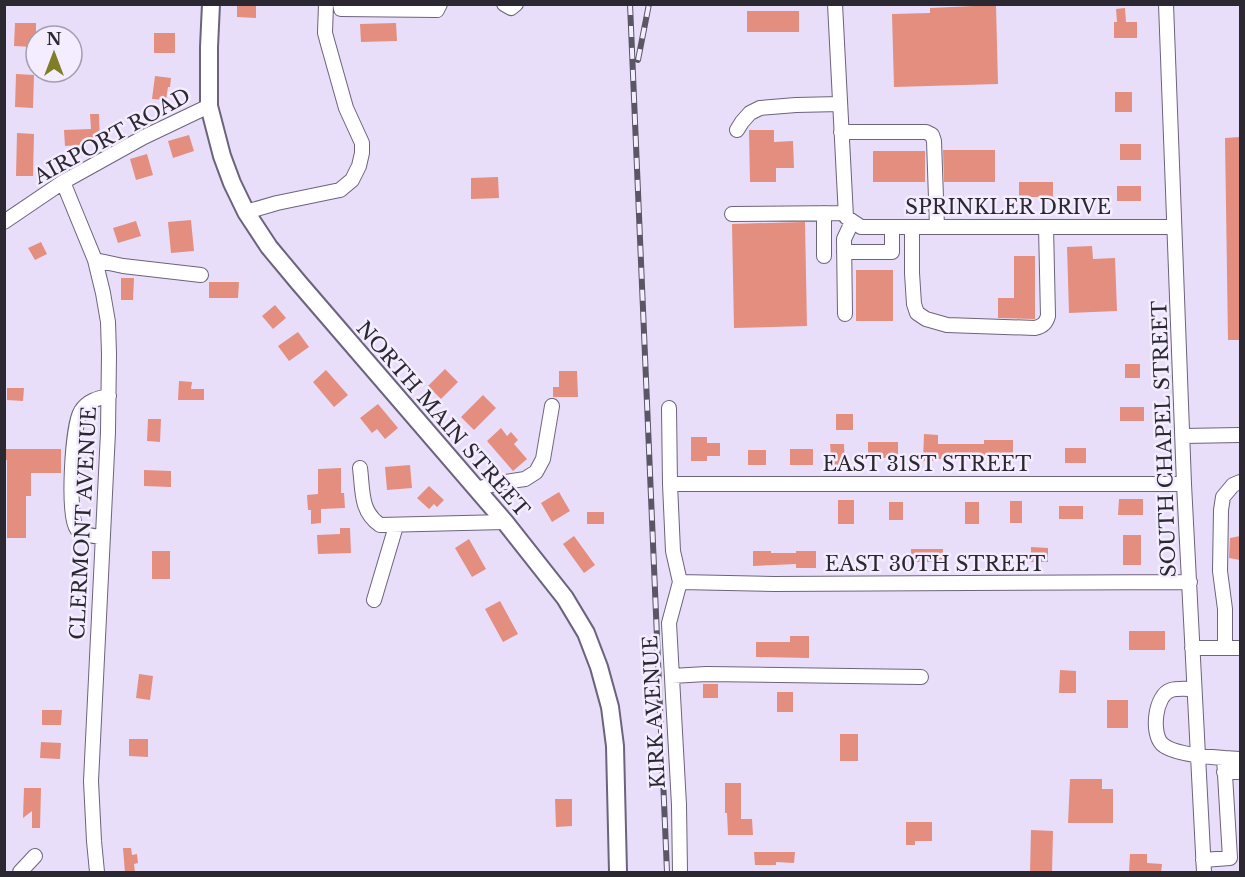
<svg xmlns="http://www.w3.org/2000/svg" width="1245" height="877" viewBox="0 0 1245 877" font-family="'Libre Baskerville',serif">
	<style>
		.building { fill: #e38e7e }
		.lines { fill: none; stroke-linecap: round; stroke-linejoin: round }
		.minor-casing { stroke: #6c637c; stroke-width: 16 }
		.major-casing { stroke: #6c637c; stroke-width: 20 }
		.minor { stroke: #fff; stroke-width: 14 }
		.major { stroke: #fff; stroke-width: 16 }
		.rail-casing { stroke: #5a5664; stroke-width: 6 }
		.rail { stroke: #f3edff; stroke-width: 4; stroke-dasharray: 11; stroke-linecap: butt }
		.labels { text-anchor: middle; dominant-baseline: central; stroke-width: 5; stroke-linejoin: round; paint-order: stroke }
		.street-label { font-size: 20px; fill: #2b2832; stroke: #f3edff }
	</style>
	<rect width="100%" height="100%" fill="#e8defa"/>
	<path class="building" d="M237,4H256V18L237,17Z
		M996,5L998,84L894,87L892,14L930,13V8Z
		M1125,8L1126,22H1137V38H1114V22H1117L1116,9Z
		M747,11H799V32H747Z
		M15,23H36V38H32V47L14,46Z
		M396,23L397,41L361,42L360,24Z
		M154,33H175V53H154Z
		M16,74L34,75L33,108L15,107Z
		M155,76L171,78L170,87H168L166,100L152,99Z
		M1115,92H1132V112H1115Z
		M90,114H99L100,143H80V145L65,146L64,130L91,129Z
		M749,130H774V142L793,141L794,168H776V182H750Z
		M17,133L34,134L33,176H16Z
		M189,135L194,151L173,158L168,141Z
		M1240,137V340H1228L1225,138Z
		M1120,144H1141V160H1120Z
		M943,150H995V182H944Z
		M873,151H925V182H873Z
		M147,154L153,175L136,180L130,159Z
		M498,177L499,198L471,199V178Z
		M1019,182H1053V197H1019Z
		M1117,186H1141V201H1117Z
		M191,220L194,251L171,253L168,222Z
		M136,221L141,236L118,243L113,228Z
		M805,222L807,326L734,328L732,224Z
		M41,242L47,254L35,260L28,248Z
		M1092,246L1093,259L1115,258L1117,311L1069,313L1067,247Z
		M1014,256H1035V319L998,318V298H1014Z
		M856,270H893V321H856Z
		M121,278H134L133,300H121Z
		M209,282H239L238,298H209Z
		M275,305L286,318L273,329L262,316Z
		M298,332L309,347L289,361L278,346Z
		M1125,364H1140V378H1125Z
		M445,369L458,382L441,399L428,386Z
		M326,370L348,395L334,407L313,382Z
		M559,371H577L578,397H553V387H559Z
		M179,381L192,382L191,389H204V400H178Z
		M7,388H24L23,401L7,400Z
		M483,395L496,408L474,430L461,417Z
		M378,404L398,428L385,439L377,429L372,433L360,418Z
		M1120,407H1144V421H1120Z
		M836,414H853V430H836Z
		M148,419H161L160,442L147,441Z
		M501,428L507,436L511,432L518,440L514,444L527,459L513,471L487,441Z
		M924,434L938,435V444H984V440H1013V458L938,459V461H923Z
		M691,437H707V443H720V456H707V461H691Z
		M868,442H898V458H868Z
		M830,444H844L845,465L832,466Z
		M1065,448H1086V463H1065Z
		M4,449H61V473H31V496H26V538H7V460H4Z
		M790,449H813V465H790Z
		M748,450H766V465H748Z
		M410,465L412,488L387,490L385,467Z
		M341,468V493H344L345,508L321,509V523L311,524V510H308L307,495L318,494V469Z
		M144,470L171,471V487L144,486Z
		M429,486L444,500L437,507L434,504L429,509L417,498Z
		M559,492L570,511L552,522L541,503Z
		M1119,499H1143V515H1118Z
		M838,500H854V524H838Z
		M1010,501H1022V523H1010Z
		M889,502H903V520H889Z
		M965,502H979V524H965Z
		M1059,506H1083V519H1059Z
		M587,512H604V524H587Z
		M340,528H350L351,553L318,554L317,535L340,534Z
		M1123,535H1141V565H1123Z
		M574,536L595,565L584,573L563,544Z
		M1240,536V560L1229,558L1230,538Z
		M469,539L486,569L472,577L455,548Z
		M1031,547L1048,548V562H1031Z
		M911,549H943V562H911Z
		M152,551H170V579H152Z
		M753,551H771V553H796V551H816V568H796V564L753,566Z
		M500,601L518,634L503,642L485,609Z
		M1129,631H1165V650H1129Z
		M790,636H809V658L756,657V642H790Z
		M1060,670L1076,671V693H1059Z
		M139,674L153,676L150,700L136,698Z
		M703,684H718V698H703Z
		M777,692H793V712H777Z
		M1107,700H1128V728H1107Z
		M42,710H62L61,725H42Z
		M840,734H858V761H840Z
		M129,739H148V757L129,756Z
		M41,742L61,743L60,759L40,758Z
		M1070,779H1102V789H1113V823H1068Z
		M725,783H741V819H752L753,835H728L727,813H725Z
		M24,788H41L40,828H32V811L23,818Z
		M555,799H572V826L556,827Z
		M906,822H932V841H915V845H906Z
		M1031,830L1053,831L1052,873H1030Z
		M123,848H131L132,855L137,854L138,863L134,864L135,873H125Z
		M754,852H795L794,863L776,862V865H755Z
		M1130,854H1147V863L1162,864L1161,873H1129Z"/>
	<g class="lines">
		<g class="minor-casing">
			<path id="minor" d="M340,4L341,9L437,10L440,4
				M504,4L511,8L516,4
				M835,4L846,217L861,227H1173
				M1166,4L1184,484L1204,872
				M737,130L742,122L750,113L760,108L796,105L840,104
				M841,132H926L932,135L934,141L937,227
				M63,182L95,260L103,293L108,322L109,354L108,432L91,781L94,841L97,872
				M246,212L277,203L340,190L352,180L359,166L362,153V143L346,108L328,44L325,33L326,4
				M824,213V256
				M732,214L845,213
				M4,222L63,182L144,137L209,106
				M912,227V273L914,304L917,313L926,319L947,325L1035,328C1043,326 1046,323 1048,316L1046,227
				M844,252H892V227
				M95,260L123,266L201,275
				M845,314L844,239L852,222
				M669,408L670,484L673,551L680,582L669,623L679,805L680,872
				M1183,436L1240,435
				M360,468C363,491 360,511 380,525L505,522
				M670,484H1184
				M477,489L498,483L525,479L536,472L543,459L552,406
				M103,537C94,536 83,536 77,529C67,516 72,425 81,411C87,401 98,398 109,396
				M680,582L774,584L1190,582
				M374,600L396,526
				M1192,648H1240
				M1225,648V609L1220,571L1221,510L1223,497L1233,485L1240,482
				M672,676L706,674L921,677
				M1194,689C1187,689 1177,688 1171,690C1155,695 1151,733 1162,744C1172,754 1209,757 1224,758L1230,858L1203,860
				M1224,758L1240,759
				M1224,772H1240
				M20,872L35,856"/>
		</g>
		<g class="major-casing">
			<path id="major" d="M211,4L209,47V106L222,156L232,183L246,212L269,247L299,283L505,522L565,598L586,633L599,667L610,707L615,746L618,872"/>
		</g>
		<use href="#minor" class="minor"/>
		<use href="#major" class="major"/>
		<g class="rail-casing">
			<path id="rail" d="M630,4L667,872
				M638,60L649,4"/>
		</g>
		<use href="#rail" class="rail"/>
	</g>
	<g class="labels">
		<g class="street-label">
			<text transform="translate(112 136) rotate(-29)">AIRPORT ROAD</text>
			<text x="1008" y="207">SPRINKLER DRIVE</text>
			<text transform="translate(443 419) rotate(49)">NORTH MAIN STREET</text>
			<text transform="translate(1164 439) rotate(-92)">SOUTH CHAPEL STREET</text>
			<text x="927" y="464">EAST 31ST STREET</text>
			<text transform="translate(83 523) rotate(-87)">CLERMONT AVENUE</text>
			<text x="935" y="564">EAST 30TH STREET</text>
			<text transform="translate(654 712) rotate(-93)">KIRK AVENUE</text>
		</g>
	</g>
	<rect width="1245" height="877" fill="none" stroke="#2b2832" stroke-width="12"/>
	<g transform="translate(54 54)"><circle r="28" fill="#f3edff" stroke="#a39ead" stroke-width="1.5"/>
	<path d="M0-4.5L10 22L0 15L-10 22Z" fill="#7f7d25"/>
	<text y="-9" font-size="16" font-weight="bold" text-anchor="middle" fill="#2b2832">N</text>
	</g>
</svg>
